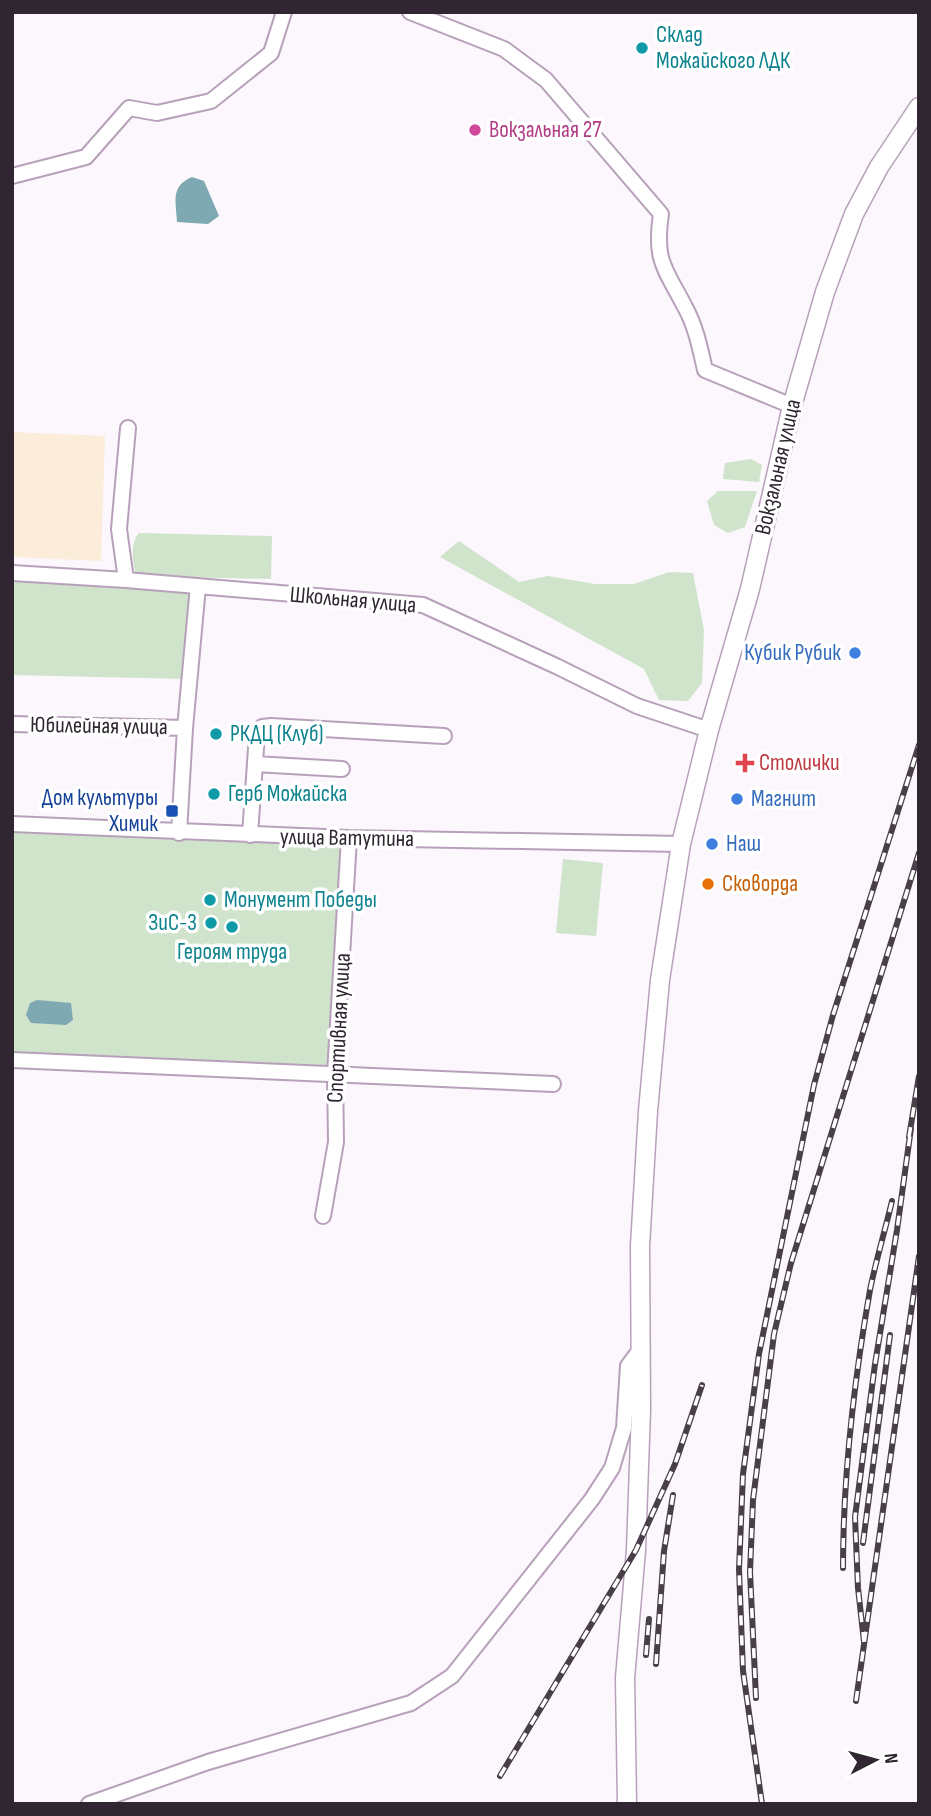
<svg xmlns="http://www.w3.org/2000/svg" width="931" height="1816" viewBox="0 0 931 1816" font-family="'Sofia Sans Condensed',sans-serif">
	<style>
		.commercial { fill: #fcecda }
		.green { fill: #d0e3cb }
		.water { fill: #7ea9b2 }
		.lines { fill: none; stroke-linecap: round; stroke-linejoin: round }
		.minor-casing { stroke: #b7a1ba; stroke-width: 18 }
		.major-casing { stroke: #b7a1ba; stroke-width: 21 }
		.minor { stroke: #fff; stroke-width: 14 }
		.major { stroke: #fff; stroke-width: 18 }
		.rail-casing { stroke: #483f49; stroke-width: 6 }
		.rail { stroke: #fff; stroke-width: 3.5; stroke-dasharray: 10; stroke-linecap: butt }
		.culture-dot { fill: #0f9aa8; stroke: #fff; stroke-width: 2.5 }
		.hotel-dot { fill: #d1479c; stroke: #fff; stroke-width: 2.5 }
		.shop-dot { fill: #3f7fe0; stroke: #fff; stroke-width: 2.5 }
		.health-dot { fill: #e0444e; stroke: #fff; stroke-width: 2.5 }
		.transit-dot { fill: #1a4fb4; stroke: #fff; stroke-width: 2.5 }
		.food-dot { fill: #e8710a; stroke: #fff; stroke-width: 2.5 }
		.labels { text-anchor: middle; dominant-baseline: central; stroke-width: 7; stroke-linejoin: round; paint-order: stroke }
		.culture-label { font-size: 23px; fill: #0d838f; stroke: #fff; text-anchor: start }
		.hotel-label { font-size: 23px; fill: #b23c85; stroke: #fff; text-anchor: start }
		.street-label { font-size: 23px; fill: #2f2631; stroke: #fff }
		.shop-label { font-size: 23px; fill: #366cbe; stroke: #fff; text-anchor: start }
		.health-label { font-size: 23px; fill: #be3a42; stroke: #fff; text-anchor: start }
		.transit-label { font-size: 23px; fill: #164399; stroke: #fff; text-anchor: end }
		.food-label { font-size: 23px; fill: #c56008; stroke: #fff; text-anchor: start }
	</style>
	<rect width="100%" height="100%" fill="#fcf7fc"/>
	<path class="commercial" d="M12,432L105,436L101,561L12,557Z"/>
	<path class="green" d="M751,459L762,465L759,482L723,479L725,463Z
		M718,491H757L745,527L728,533L714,525L707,501Z
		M139,533L272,536L271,579L136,576C133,561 129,546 139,533Z
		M459,541L519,582L548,576L595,584H634L669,572L693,573L704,630L702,683L688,701L659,700L644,669L440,557Z
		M12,576L196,588L187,679L12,675Z
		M12,832L185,836L343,844L328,1068L12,1054Z
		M563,859L603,863L596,936L556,933Z"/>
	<path class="water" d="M192,177L204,181L219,216L208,224L177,222C176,202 170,186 192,177Z
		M37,1000L71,1003L73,1020L66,1025L31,1023L26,1015L30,1003Z"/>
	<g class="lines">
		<g class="minor-casing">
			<path id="minor" d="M410,12L504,49L546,80L661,214C654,262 665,268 685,307C696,327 700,348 705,370L792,406
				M12,176L86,157L129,108L157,113L211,101L271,53L284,12
				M12,573L126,580L423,605L556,666L637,706L709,730
				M126,580L119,529L128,428
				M12,724L185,728
				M255,764L342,769
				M12,824L349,838L681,844
				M179,833L185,728L198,586
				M250,835L257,734L262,727L271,726L444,736
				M12,1060L553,1084
				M323,1216L336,1142L335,1074L349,838
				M89,1804L208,1762L411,1703L452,1676L592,1499L612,1468L624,1428L628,1366L640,1350"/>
		</g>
		<g class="major-casing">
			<path id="major" d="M627,1804L625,1678L636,1550L641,1410L640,1246L648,1111L660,980L681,844L709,730L750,589L792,406L825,292L854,214L879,167L919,107"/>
		</g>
		<use href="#minor" class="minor"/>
		<use href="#major" class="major"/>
		<g class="rail-casing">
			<path id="rail" d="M909,1137L919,1076
				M863,1543L890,1335
				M843,1568C843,1475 854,1381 870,1290C876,1260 885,1231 892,1201
				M864,1642L858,1588L855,1517L875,1364L897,1230L911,1128
				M646,1655L649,1619
				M656,1664L664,1551L673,1495
				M756,1698L750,1572L753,1500L774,1334L791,1263L919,853
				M856,1701L919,1256
				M500,1776L636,1550L675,1464L702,1385
				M762,1804L743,1671L739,1569L743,1474L759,1354L814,1085L833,1015L919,745"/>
		</g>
		<use href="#rail" class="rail"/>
	</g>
	<g class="culture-dot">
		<circle cx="642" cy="48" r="7"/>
		<circle cx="216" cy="734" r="7"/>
		<circle cx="214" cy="794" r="7"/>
		<circle cx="210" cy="900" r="7"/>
		<circle cx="211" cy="923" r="7"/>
		<circle cx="232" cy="927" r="7"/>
	</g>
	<circle class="hotel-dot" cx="475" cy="130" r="7"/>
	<g class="shop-dot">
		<circle cx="855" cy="653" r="7"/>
		<circle cx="737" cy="799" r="7"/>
		<circle cx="712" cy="844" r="7"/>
	</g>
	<path class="health-dot" d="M741.5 752.5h7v7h7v7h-7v7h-7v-7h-7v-7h7z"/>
	<rect class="transit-dot" x="165" y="804" width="14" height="14" rx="3.5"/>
	<circle class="food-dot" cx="708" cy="884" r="7"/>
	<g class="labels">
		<g class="culture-label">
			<text x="656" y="35">Склад<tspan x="656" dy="26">Можайского ЛДК</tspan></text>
			<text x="230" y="734">РКДЦ (Клуб)</text>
			<text x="228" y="794">Герб Можайска</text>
			<text x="224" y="900">Монумент Победы</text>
			<text x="197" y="923" text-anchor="end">ЗиС-3</text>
			<text x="232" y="952" text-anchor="middle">Героям труда</text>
		</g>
		<g class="hotel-label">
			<text x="489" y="130">Вокзальная 27</text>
		</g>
		<g class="street-label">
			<text transform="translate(778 467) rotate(-77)">Вокзальная улица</text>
			<text transform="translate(353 600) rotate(5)">Школьная улица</text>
			<text transform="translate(99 726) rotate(1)">Юбилейная улица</text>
			<text transform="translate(347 838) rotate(1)">улица Ватутина</text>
			<text transform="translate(339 1028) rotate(-87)">Спортивная улица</text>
		</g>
		<g class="shop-label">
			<text x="841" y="653" text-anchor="end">Кубик Рубик</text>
			<text x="751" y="799">Магнит</text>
			<text x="726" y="844">Наш</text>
		</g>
		<g class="health-label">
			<text x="759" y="763">Столички</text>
		</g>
		<g class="transit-label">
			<text x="158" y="798">Дом культуры<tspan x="158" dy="26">Химик</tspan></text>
		</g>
		<g class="food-label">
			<text x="722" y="884">Сковорда</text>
		</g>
	</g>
	<rect width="931" height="1816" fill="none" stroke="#2f2631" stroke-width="28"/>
	<g transform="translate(875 1760) rotate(84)" stroke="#ffffff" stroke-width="5" paint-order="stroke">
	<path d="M0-5L12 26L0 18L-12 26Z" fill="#2f2631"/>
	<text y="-10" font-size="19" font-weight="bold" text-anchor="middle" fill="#2f2631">N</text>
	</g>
</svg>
